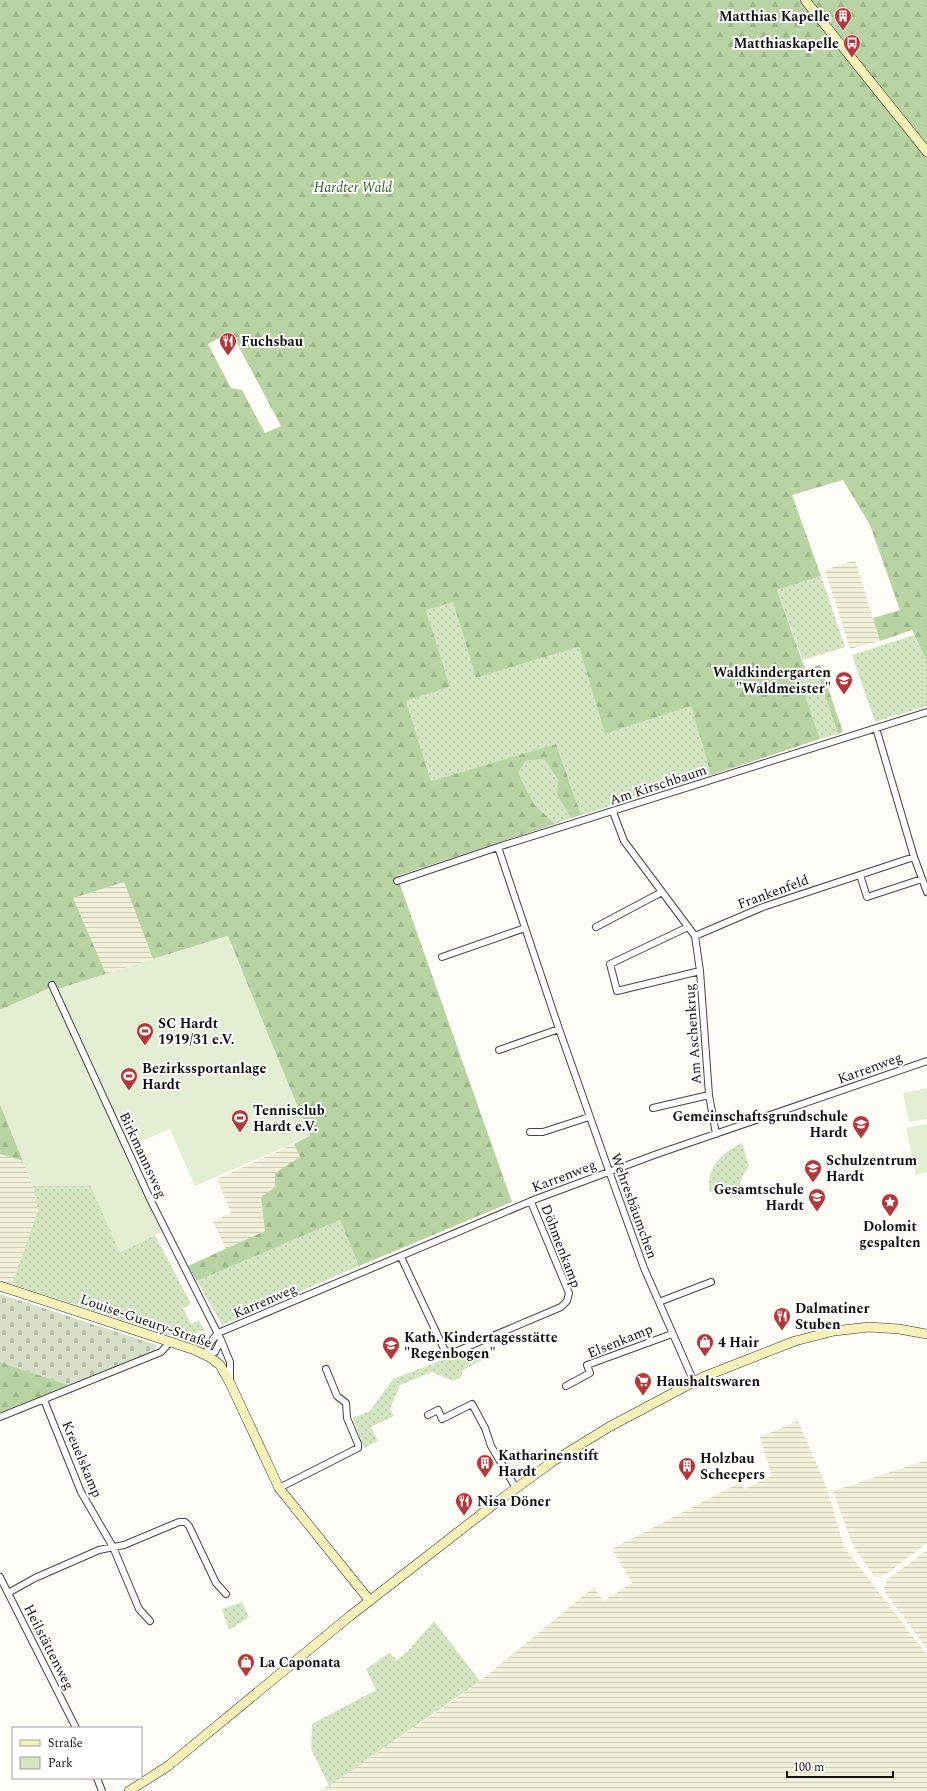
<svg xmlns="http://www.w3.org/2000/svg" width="927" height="1791" viewBox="0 0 927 1791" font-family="Spectral,serif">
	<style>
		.farmland { fill: url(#farmland-rules) }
		.green { fill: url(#green-dots) }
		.forest { fill: url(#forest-firs); fill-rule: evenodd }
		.cemetery { fill: url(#cemetery-stones) }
		.pitch { fill: #e4eed3 }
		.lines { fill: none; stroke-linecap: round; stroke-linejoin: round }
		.street-casing { stroke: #444; stroke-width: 8 }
		.secondary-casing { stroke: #333; stroke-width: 10 }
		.street { stroke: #fff; stroke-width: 6 }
		.secondary { stroke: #f6f0b9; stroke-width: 9 }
		.labels { text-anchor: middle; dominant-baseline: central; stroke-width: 4; stroke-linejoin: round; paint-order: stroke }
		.poi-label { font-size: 14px; font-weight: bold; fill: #111; stroke: #fff; text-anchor: start }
		.park-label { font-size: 14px; font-style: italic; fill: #336228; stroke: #fff }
		.street-label { font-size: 14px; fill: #111; stroke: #fff }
	</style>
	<defs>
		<pattern id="farmland-rules" width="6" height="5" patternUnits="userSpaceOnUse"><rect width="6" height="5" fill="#f2f0d8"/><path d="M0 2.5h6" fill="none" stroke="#cecdb8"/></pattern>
		<pattern id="green-dots" width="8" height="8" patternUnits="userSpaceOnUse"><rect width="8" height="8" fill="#d4e5c2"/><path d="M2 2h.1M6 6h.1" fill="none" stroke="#b5c3a6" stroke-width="1.8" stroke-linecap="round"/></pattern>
		<pattern id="forest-firs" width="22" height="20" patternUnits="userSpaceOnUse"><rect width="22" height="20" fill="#b8d4a3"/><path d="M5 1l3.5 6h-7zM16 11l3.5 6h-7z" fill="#9db58b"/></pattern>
		<pattern id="cemetery-stones" width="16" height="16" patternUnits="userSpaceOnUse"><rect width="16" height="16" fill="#d7dfc7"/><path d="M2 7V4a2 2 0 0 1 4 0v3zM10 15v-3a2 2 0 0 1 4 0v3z" fill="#b8beaa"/></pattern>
	</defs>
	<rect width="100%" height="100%" fill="#fefcf6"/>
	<path class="farmland" d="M855,560L880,641L850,649L825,570Z
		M124,882L153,959L106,974L73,898Z
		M294,1144L300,1157L275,1173V1187L261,1197L265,1231L226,1249L213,1222L231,1213L217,1179Z
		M0,1154L23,1161L33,1186L38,1210L12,1284L0,1281Z
		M798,1421L827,1488L844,1547L927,1655V1791H320L443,1708L480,1681L594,1587L603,1601L632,1583L612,1549L741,1482L744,1489L772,1476L760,1437Z
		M927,1460V1543L889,1572L880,1577H875L853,1546L833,1491Z
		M927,1550V1649L887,1595L884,1588L888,1579Z"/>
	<path class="green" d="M821,576L845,647L803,660L777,590Z
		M453,602L476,678L579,647L605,734L691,706L711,775L581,815L556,744L431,781L406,701L450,687L426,610Z
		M914,635L927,662V706L875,722L852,655Z
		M817,671L838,734L820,739L799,677Z
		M544,759L558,780L557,795L571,818L555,824L534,804L518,773L525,761Z
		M742,1143L749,1166L742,1177L737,1198L711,1192L709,1189C707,1166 723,1152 742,1143Z
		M33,1186H91L120,1252L155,1235L191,1304L183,1308L191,1324L199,1320L204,1330L180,1339L12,1284L38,1210Z
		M340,1220L359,1266L222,1325L197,1281Z
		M485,1347L490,1356L463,1370L461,1377L453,1381L432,1372L400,1385L390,1409L394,1416L371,1427L378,1441L364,1448L353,1418L370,1411L393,1379L445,1359L450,1360Z
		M242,1602L249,1617L229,1630L222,1609Z
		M434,1621L480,1681L329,1786L311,1749L312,1724L376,1690L366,1669L389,1653L397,1660L408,1651Z"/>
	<path class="forest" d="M0,0H927V662L912,630L880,641L873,618L900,610L870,525L843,480L792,495L821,576L777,590L805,669L820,665L843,732L838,734L817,672L799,677L820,739L711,775L691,706L605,734L579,647L476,678L453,602L426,610L450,687L406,701L431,781L556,744L581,815L571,818L557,795L558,780L544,759L525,761L518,773L534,804L555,824L397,876L512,1202L359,1266L340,1220L197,1281L188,1266L265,1231L261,1197L275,1187V1173L300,1157L294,1144L309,1136L228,936L153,959L124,882L73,898L106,974L61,988H50L0,1010ZM231,332L281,426L265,433L242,390L231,388L208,344Z
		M0,1104L23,1161L0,1154Z
		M0,1362L69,1385L0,1413Z"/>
	<path class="cemetery" d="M0,1294L157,1345L153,1353L69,1385L0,1362Z"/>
	<path class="pitch" d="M227,936L310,1136L195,1186L170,1129L122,1149L161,1232L120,1252L91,1186H33L0,1104V1010L50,988H61Z
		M927,1088V1119L909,1122L903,1093Z
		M927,1124V1172L916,1175L906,1128Z"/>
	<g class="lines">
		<g class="street-casing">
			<path id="street" d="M876,728L914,857L927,892
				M613,812L624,841L695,936L700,971L709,1095L716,1134
				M498,847L559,1029L609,1171L644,1268L694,1382
				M860,875L867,897L922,879
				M397,881L498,847L927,712
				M596,927L662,892
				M688,927L610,964L617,991L700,971
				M695,936L763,907L914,857
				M442,957L525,928
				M52,985L151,1201L221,1340L230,1362V1381
				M499,1050L559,1029
				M653,1108L709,1095
				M530,1132H543L589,1117
				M401,1257L445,1351L455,1352L561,1307L567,1301L569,1293L531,1202
				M659,1302L711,1282
				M206,1355L209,1344L218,1333L536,1199L657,1154L927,1061
				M206,1355L215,1352L221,1340
				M566,1386L590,1373L587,1365L672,1334
				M44,1400L81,1492L113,1547L139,1609L150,1621
				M428,1415L438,1410L442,1419L472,1404L485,1428L491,1446L516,1488
				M0,1417L161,1352L170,1342
				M279,1488L358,1448V1444L347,1418L346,1403L337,1396L326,1369
				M0,1577L76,1728
				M8,1593L35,1578L99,1550L124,1545L179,1522H185L189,1526L216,1583L226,1594
				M97,1778L102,1791"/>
		</g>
		<g class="secondary-casing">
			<path id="secondary" d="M805,0L927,152
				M0,1286L195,1350L211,1358L220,1365L230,1383L279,1488L370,1601
				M129,1791L168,1766L350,1616L493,1505L552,1462L609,1427L703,1377L795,1341L834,1331L869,1327L899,1329L927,1334"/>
		</g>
		<use href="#street" class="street"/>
		<use href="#secondary" class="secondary"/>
	</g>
	<defs>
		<g id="building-pin" transform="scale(0.9)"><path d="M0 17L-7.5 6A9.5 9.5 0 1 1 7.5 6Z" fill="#b1393c" stroke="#fff"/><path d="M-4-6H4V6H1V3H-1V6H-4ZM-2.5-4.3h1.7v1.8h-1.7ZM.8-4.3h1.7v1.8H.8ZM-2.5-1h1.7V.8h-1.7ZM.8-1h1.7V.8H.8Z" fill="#fff"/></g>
		<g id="bus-pin" transform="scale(0.9)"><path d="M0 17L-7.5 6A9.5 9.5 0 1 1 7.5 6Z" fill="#b1393c" stroke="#fff"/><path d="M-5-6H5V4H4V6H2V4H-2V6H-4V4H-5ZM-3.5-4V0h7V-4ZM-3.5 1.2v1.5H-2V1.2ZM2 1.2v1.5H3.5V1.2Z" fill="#fff"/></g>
		<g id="restaurant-pin" transform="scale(0.9)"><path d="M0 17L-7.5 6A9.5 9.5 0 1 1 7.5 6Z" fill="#b1393c" stroke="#fff"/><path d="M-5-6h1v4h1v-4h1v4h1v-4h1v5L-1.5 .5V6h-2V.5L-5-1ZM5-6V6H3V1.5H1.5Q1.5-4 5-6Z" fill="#fff"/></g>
		<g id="school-pin" transform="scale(0.9)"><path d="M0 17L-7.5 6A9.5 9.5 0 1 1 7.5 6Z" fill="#b1393c" stroke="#fff"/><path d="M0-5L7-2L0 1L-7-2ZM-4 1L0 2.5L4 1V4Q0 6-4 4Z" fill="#fff"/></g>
		<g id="stadium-pin" transform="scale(0.9)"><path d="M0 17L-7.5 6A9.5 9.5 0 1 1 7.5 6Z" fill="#b1393c" stroke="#fff"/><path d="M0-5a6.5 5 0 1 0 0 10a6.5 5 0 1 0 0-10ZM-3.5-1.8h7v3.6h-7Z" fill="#fff"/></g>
		<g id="sight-pin" transform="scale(0.9)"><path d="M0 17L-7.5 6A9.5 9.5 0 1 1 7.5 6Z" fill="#b1393c" stroke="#fff"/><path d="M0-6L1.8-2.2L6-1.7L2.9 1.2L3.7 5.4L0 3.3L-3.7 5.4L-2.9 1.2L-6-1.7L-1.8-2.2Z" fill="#fff"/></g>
		<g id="shop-pin" transform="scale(0.9)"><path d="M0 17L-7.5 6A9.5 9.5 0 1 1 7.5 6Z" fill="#b1393c" stroke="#fff"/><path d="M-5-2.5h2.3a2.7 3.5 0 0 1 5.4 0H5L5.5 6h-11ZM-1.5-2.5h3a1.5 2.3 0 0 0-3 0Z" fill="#fff"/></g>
		<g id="supermarket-pin" transform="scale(0.9)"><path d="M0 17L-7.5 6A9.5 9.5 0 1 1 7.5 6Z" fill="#b1393c" stroke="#fff"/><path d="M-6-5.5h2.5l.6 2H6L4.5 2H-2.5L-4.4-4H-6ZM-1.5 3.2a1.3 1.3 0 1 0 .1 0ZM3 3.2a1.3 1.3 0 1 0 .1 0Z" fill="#fff"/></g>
	</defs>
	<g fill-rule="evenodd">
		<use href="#building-pin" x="843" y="16"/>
		<use href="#bus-pin" x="852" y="43"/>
		<use href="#restaurant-pin" x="228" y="341"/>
		<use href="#school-pin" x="844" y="680"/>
		<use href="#stadium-pin" x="145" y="1031"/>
		<use href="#stadium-pin" x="129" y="1076"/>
		<use href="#stadium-pin" x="240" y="1118"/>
		<use href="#school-pin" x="861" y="1124"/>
		<use href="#school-pin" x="813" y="1168"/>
		<use href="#school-pin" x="817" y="1197"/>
		<use href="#sight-pin" x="890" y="1202"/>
		<use href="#restaurant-pin" x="782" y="1316"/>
		<use href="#shop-pin" x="705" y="1342"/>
		<use href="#school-pin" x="391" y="1345"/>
		<use href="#supermarket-pin" x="643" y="1381"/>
		<use href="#building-pin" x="485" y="1463"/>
		<use href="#building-pin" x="687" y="1466"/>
		<use href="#restaurant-pin" x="464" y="1501"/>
		<use href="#shop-pin" x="246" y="1662"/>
	</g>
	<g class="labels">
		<g class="poi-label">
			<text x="830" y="16" text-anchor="end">Matthias Kapelle</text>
			<text x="839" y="43" text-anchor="end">Matthiaskapelle</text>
			<text x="241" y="341">Fuchsbau</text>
			<text x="831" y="672" text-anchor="end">Waldkindergarten<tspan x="831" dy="16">"Waldmeister"</tspan></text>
			<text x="158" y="1023">SC Hardt<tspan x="158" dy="16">1919/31 e.V.</tspan></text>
			<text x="142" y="1068">Bezirkssportanlage<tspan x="142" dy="16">Hardt</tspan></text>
			<text x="253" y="1110">Tennisclub<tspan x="253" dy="16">Hardt e.V.</tspan></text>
			<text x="848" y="1116" text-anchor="end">Gemeinschaftsgrundschule<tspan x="848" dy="16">Hardt</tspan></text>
			<text x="826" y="1160">Schulzentrum<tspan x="826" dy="16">Hardt</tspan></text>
			<text x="804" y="1189" text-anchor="end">Gesamtschule<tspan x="804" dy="16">Hardt</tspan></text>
			<text x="890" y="1226" text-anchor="middle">Dolomit<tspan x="890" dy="16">gespalten</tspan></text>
			<text x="795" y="1308">Dalmatiner<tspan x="795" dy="16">Stuben</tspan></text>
			<text x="404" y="1337">Kath. Kindertagesstätte<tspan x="404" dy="16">"Regenbogen"</tspan></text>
			<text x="718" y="1342">4 Hair</text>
			<text x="656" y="1381">Haushaltswaren</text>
			<text x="498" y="1455">Katharinenstift<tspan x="498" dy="16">Hardt</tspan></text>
			<text x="700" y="1458">Holzbau<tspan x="700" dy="16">Scheepers</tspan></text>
			<text x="477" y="1501">Nisa Döner</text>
			<text x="259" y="1662">La Caponata</text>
		</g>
		<g class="park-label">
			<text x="353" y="187">Hardter Wald</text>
		</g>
		<g class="street-label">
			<text transform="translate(658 785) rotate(-18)">Am Kirschbaum</text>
			<text transform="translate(773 892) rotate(-20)">Frankenfeld</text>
			<text transform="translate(693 1034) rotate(-94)">Am Aschenkrug</text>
			<text transform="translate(870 1068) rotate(-20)">Karrenweg</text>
			<text transform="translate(143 1155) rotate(65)">Birkmannsweg</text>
			<text transform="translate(564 1176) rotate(-21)">Karrenweg</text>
			<text transform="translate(634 1206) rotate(70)">Wehresbäumchen</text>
			<text transform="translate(561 1246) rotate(69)">Döhmenkamp</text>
			<text transform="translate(265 1301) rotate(-23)">Karrenweg</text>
			<text transform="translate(146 1321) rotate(19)">Louise-Gueury-Straße</text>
			<text transform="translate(620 1341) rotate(-22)">Elsenkamp</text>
			<text transform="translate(82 1459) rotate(67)">Kreuelskamp</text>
			<text transform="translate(49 1647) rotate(63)">Heilstättenweg</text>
		</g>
	</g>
	<rect x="12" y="1727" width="130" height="52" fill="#ffffff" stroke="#a0a0a0"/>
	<rect x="20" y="1740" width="20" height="6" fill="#f6f0b9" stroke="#a0a0a0"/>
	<text x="48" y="1747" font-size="12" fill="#111111">Straße</text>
	<rect x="20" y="1757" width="20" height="12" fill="#d4e5c2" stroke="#a0a0a0"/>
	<text x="48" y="1767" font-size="12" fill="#111111">Park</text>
	<path d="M787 1771v6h106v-6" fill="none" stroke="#111111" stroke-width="2"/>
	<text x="793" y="1771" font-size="12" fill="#111111" stroke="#ffffff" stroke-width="3" paint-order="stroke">100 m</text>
</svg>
